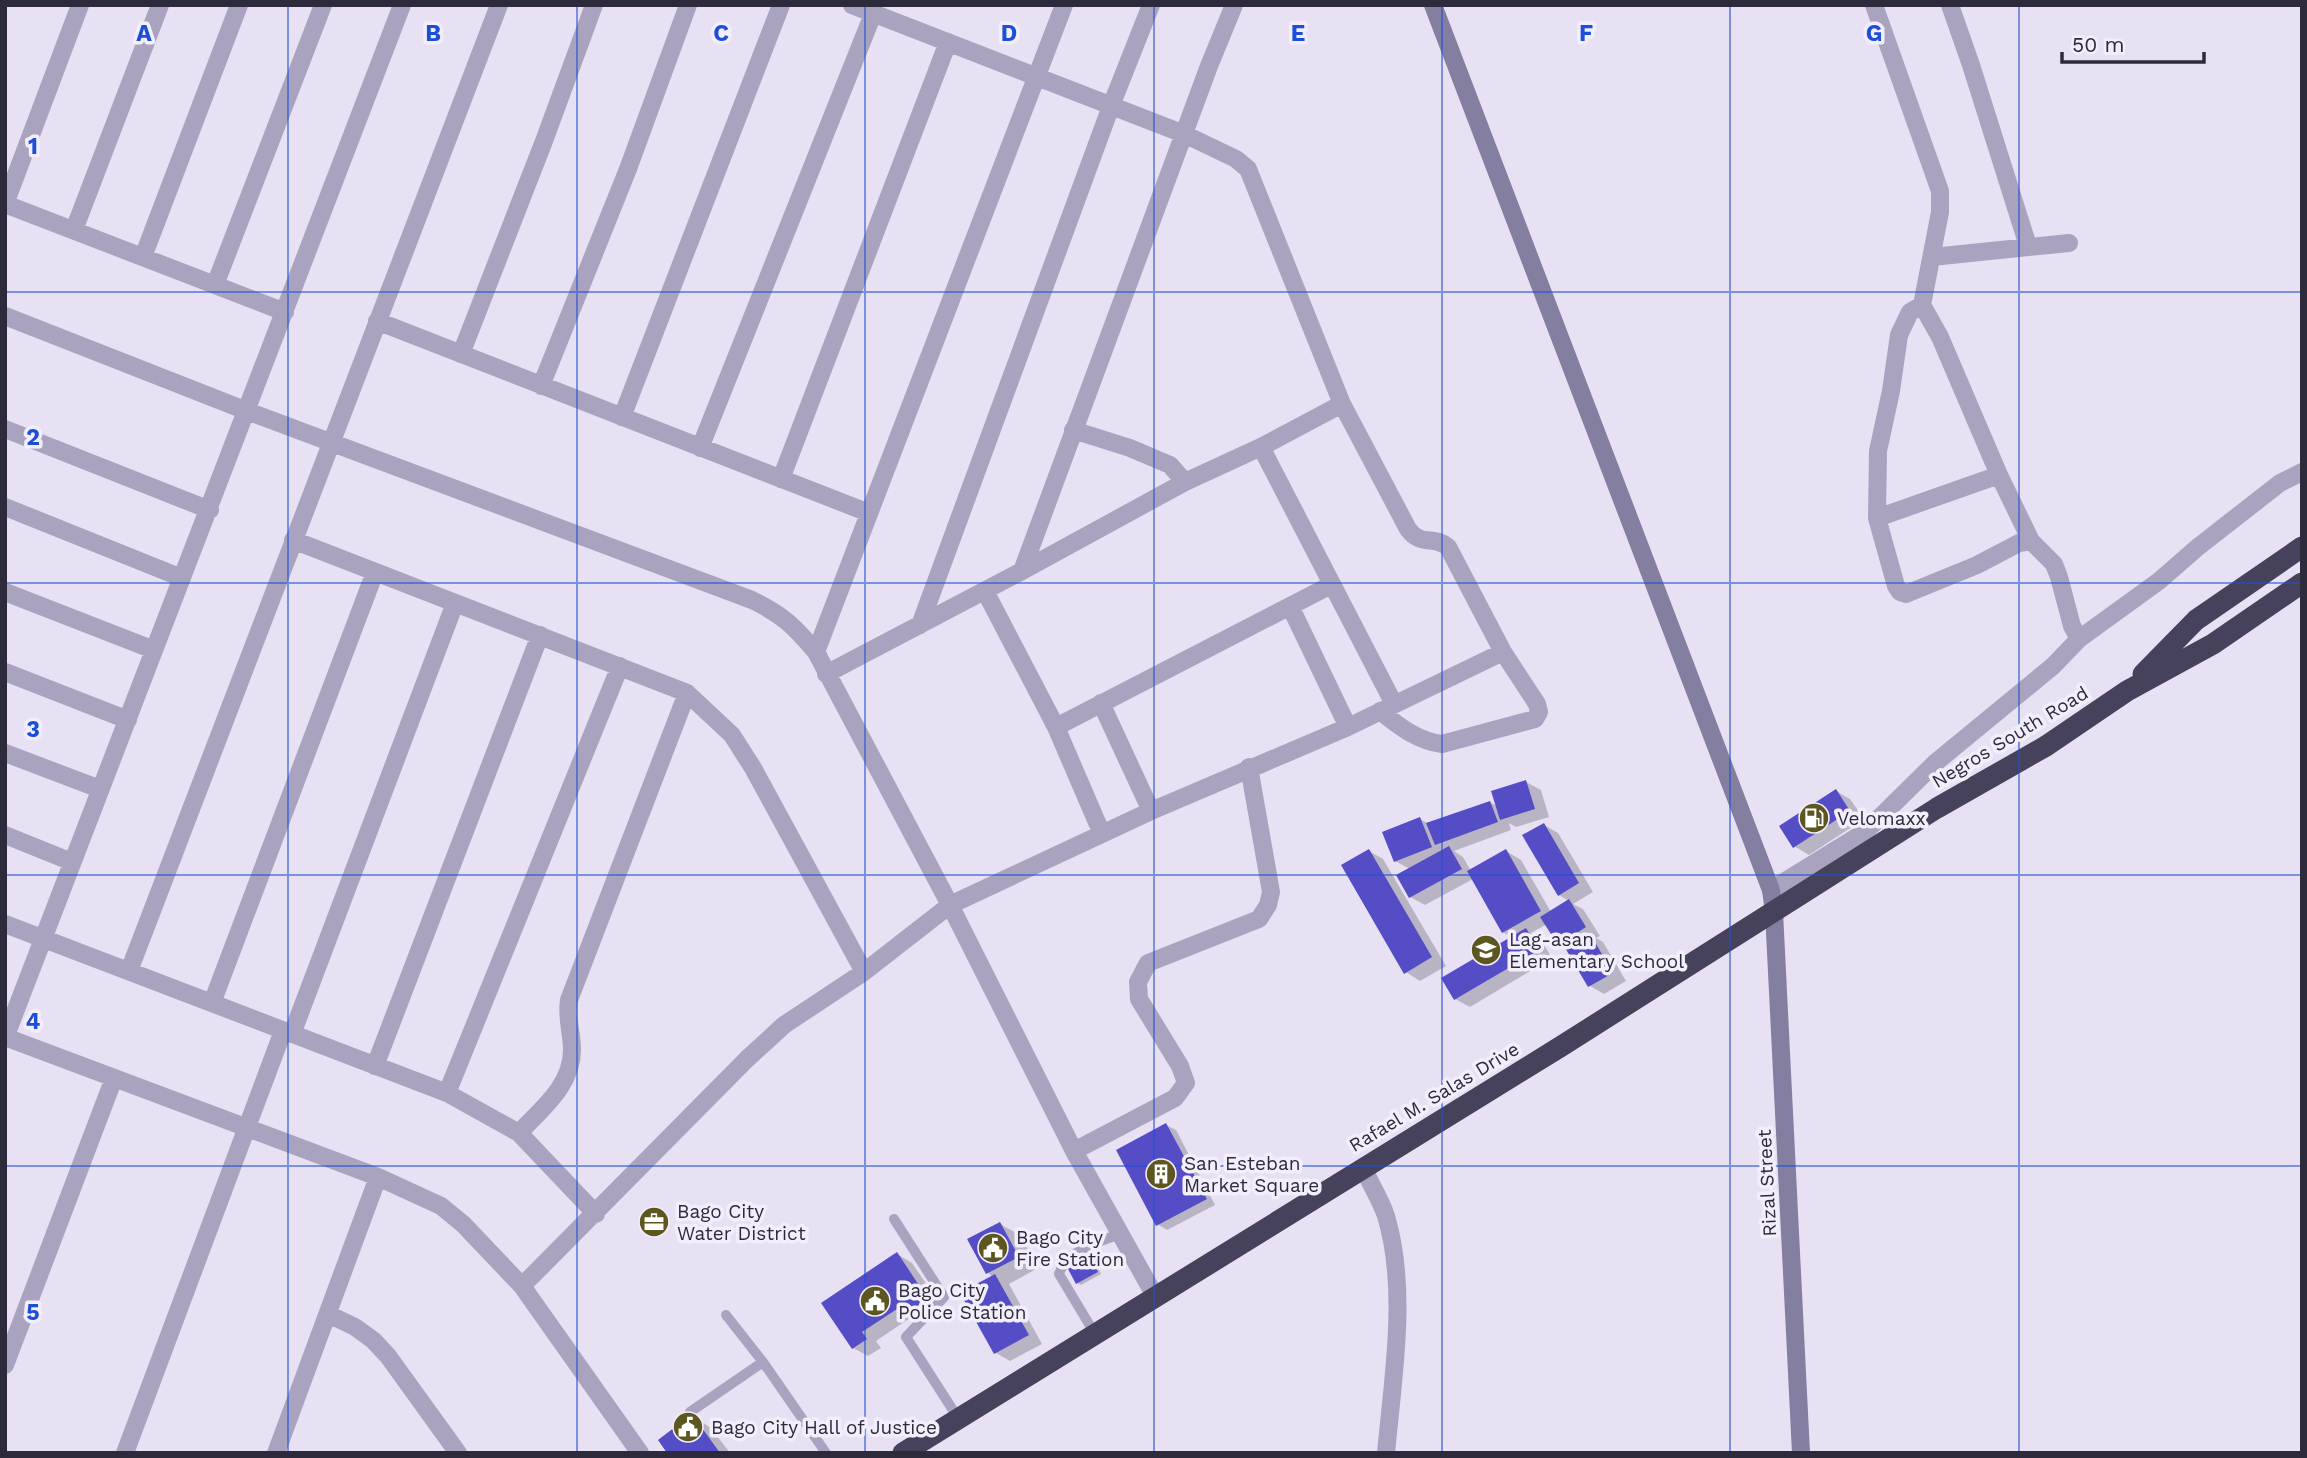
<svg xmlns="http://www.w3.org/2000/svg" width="2307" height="1458" viewBox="0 0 2307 1458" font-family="'Work Sans',sans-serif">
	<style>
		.shadow { fill: #0003 }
		.building { fill: #544dc6 }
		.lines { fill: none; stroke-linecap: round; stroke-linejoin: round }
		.lane { stroke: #aaa3c0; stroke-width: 10 }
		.street { stroke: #aaa3c0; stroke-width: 18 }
		.secondary { stroke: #847ea0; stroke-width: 18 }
		.highway { stroke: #46425c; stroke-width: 21 }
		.grid { fill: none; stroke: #1d4ed8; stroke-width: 2; stroke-opacity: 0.55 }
		.labels { text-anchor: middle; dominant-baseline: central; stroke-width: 7; stroke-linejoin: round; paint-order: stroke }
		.street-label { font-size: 19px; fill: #2d2b3b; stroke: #f3eefb }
		.poi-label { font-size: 19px; fill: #2d2b3b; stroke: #f3eefb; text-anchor: start }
		.grid-label { font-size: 23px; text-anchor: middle; font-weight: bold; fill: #1d4ed8; stroke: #f3eefb; stroke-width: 7; stroke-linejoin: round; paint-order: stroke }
	</style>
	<rect width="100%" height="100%" fill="#e8e1f4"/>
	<path class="shadow" d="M1526,782L1541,790L1549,817L1516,827L1509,823L1511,830L1454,851L1463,857L1471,871L1506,851L1521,860L1551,912L1569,901L1559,895L1544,825L1558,833L1593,892L1573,904L1583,909L1600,936L1596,938L1603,942L1626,981L1604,994L1590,986L1568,949L1559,944L1547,924L1531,933L1540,938L1552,958L1470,1007L1455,999L1512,938L1503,932L1473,879L1425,905L1410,897V869L1395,861L1420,819L1429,824L1490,802L1498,807Z
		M1836,791L1850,799L1864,819L1809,855L1794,846Z
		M1369,851L1383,859L1446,966L1420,981L1406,972Z
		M1166,1125L1176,1130L1215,1205L1167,1230L1157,1224Z
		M1000,1224L1020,1235L1038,1268L1009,1284L1042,1344L1010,1361L996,1353L993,1277L988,1273Z
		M897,1254L912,1263L942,1307L927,1317L919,1312L876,1341L881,1348L868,1356L853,1348Z
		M1091,1259L1095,1261L1101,1274L1081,1285L1077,1282Z
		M692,1416L711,1428L730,1453H670Z"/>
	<path class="building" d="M1526,780L1535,809L1500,820L1491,791Z
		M1836,789L1850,811L1793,848L1779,826Z
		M1490,801L1498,822L1435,845L1426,823Z
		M1420,817L1432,847L1394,862L1382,832Z
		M1544,823L1579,883L1558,896L1522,835Z
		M1449,846L1462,869L1409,898L1396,875Z
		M1369,849L1432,957L1404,974L1341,865Z
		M1506,849L1541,911L1502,933L1467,871Z
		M1569,899L1586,927L1558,945L1540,917Z
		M1526,928L1539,950L1454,1000L1441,978Z
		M1589,932L1613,973L1588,987L1564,946Z
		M1166,1123L1207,1199L1156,1226L1116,1150Z
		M1000,1222L1019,1257L986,1274L967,1239Z
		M897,1252L928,1299L911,1310L906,1303L862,1332L867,1339L852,1349L821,1303Z
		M1091,1257L1098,1272L1076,1284L1068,1269Z
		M995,1274L1029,1335L994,1354L960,1293Z
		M692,1414L720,1453H667L658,1440Z"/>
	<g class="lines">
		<path class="lane" d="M894,1219L944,1297L906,1337L958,1418
			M726,1315L763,1362L826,1453
			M1095,1334L1059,1274C1066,1250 1099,1242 1120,1234
			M690,1412L763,1362"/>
		<path class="street" d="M80,5L5,204L285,312
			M852,5L1184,134L1236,159L1248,169L1342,404L1408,529C1421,547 1434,535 1448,547L1503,652L1537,704L1539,712L1535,719L1442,744C1417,741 1399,726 1380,711
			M1874,5L1940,191V212L1922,305L1940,337L1999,475L2031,541L2019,543L1977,565L1906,594L1900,592L1896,586L1877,518L1878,451L1891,391L1899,335L1910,312L1922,305
			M1950,5L1971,65L2028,246
			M74,230L160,5
			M143,257L239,5
			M1932,257L2069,243
			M215,285L323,5
			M5,316L247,411L752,600C783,615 794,626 816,652L950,905L1074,1151L1155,1296
			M377,321L869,513
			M461,354L544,141L594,5
			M541,386L628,169L688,5
			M622,417L781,5
			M5,429L210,510
			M1073,430L1130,448L1170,465L1185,482
			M1261,447L1394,704
			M700,448L873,14
			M781,479L948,42
			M5,507L182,578
			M1877,518L1999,475
			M293,540L687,693L732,735L753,768L864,972
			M2031,541L2054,564L2059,577L2072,626L2079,639
			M1022,571L1209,66L1234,5
			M985,591L1056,727L1102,834
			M5,592L154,650
			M1290,606L1348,727
			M920,625L1111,106L1151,5
			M816,652L1064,5
			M5,672L128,720
			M826,674L1022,571L1185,482L1261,447L1342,404
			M1101,703L1151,811
			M1056,727L1331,585
			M5,753L100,789
			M5,835L72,862
			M1771,890L1865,832L1935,763L2053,666L2079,639L2159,581L2198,547L2280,483L2302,472
			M5,924L447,1093L519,1133L596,1214
			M129,971L499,5
			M212,1003L375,572
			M292,1034L455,603
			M5,1037L378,1177L441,1206L463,1224L522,1286L640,1453
			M5,1038L402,5
			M375,1066L540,635
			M447,1093L620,666
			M519,1133C541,1109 572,1086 572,1050C572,1033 566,1018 569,1000L687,693
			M1074,1151L1175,1098L1186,1083L1180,1066L1139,999L1138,982L1148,963L1259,919L1268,905L1271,892L1249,767
			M1363,1167C1370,1184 1380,1198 1386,1216C1408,1289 1393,1377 1386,1453
			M522,1286L747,1059L784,1025L864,972L950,905L1151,811L1348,727L1503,652
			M328,1314L355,1327L373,1340L388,1356L458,1453
			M5,1365L114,1078
			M125,1453L283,1031
			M276,1453L378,1177"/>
		<path class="secondary" d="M1433,5L1771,890L1774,912L1801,1453"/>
		<path class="highway" d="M2143,674L2196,620L2302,547
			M903,1453L1560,1047L1937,808L2046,746L2127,691L2213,644L2302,583"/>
	</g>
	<path class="grid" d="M288,5V1453M577,5V1453M865,5V1453M1154,5V1453M1442,5V1453M1730,5V1453M2019,5V1453M5,292H2302M5,583H2302M5,875H2302M5,1166H2302"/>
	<defs>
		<g id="fuel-disc" transform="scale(1.575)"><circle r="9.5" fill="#5d5620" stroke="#f3eefb"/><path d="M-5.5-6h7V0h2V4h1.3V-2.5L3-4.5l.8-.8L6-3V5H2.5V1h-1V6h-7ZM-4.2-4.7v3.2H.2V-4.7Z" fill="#fff"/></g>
		<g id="school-disc" transform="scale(1.575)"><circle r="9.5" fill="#5d5620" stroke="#f3eefb"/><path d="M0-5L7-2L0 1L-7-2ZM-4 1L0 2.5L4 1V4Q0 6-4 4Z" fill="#fff"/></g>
		<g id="building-disc" transform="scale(1.575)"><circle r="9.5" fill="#5d5620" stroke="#f3eefb"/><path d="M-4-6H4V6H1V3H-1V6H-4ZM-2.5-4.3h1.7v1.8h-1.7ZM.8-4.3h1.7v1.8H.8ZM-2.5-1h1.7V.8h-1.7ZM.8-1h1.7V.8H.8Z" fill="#fff"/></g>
		<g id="office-disc" transform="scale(1.575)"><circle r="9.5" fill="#5d5620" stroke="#f3eefb"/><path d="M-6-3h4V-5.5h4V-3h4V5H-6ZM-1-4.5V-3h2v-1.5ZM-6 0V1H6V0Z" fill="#fff"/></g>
		<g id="civic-disc" transform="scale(1.575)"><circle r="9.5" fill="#5d5620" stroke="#f3eefb"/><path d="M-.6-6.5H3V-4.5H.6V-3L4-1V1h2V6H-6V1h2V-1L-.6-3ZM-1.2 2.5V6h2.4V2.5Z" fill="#fff"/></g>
	</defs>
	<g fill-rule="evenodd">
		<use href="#fuel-disc" x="1814" y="818"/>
		<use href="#school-disc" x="1486" y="950"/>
		<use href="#building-disc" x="1161" y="1174"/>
		<use href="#office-disc" x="654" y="1222"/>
		<use href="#civic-disc" x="993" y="1248"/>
		<use href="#civic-disc" x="875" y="1301"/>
		<use href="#civic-disc" x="688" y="1427"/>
	</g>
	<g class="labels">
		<g class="street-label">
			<text transform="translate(2010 737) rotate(-31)">Negros South Road</text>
			<text transform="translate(1434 1097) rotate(-31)">Rafael M. Salas Drive</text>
			<text transform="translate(1767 1183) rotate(-93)">Rizal Street</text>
		</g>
		<g class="poi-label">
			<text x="1837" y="818">Velomaxx</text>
			<text x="1509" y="939">Lag-asan<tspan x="1509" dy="22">Elementary School</tspan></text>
			<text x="1184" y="1163">San Esteban<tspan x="1184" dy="22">Market Square</tspan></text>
			<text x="677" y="1211">Bago City<tspan x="677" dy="22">Water District</tspan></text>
			<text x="1016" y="1237">Bago City<tspan x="1016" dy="22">Fire Station</tspan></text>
			<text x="898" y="1290">Bago City<tspan x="898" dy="22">Police Station</tspan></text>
			<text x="711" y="1427">Bago City Hall of Justice</text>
		</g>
	</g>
	<g class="grid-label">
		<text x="144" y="41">A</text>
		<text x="433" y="41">B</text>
		<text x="721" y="41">C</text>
		<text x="1009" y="41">D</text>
		<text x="1298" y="41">E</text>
		<text x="1586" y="41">F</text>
		<text x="1874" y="41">G</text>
		<text x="33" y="154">1</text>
		<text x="33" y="445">2</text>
		<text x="33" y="737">3</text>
		<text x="33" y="1029">4</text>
		<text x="33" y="1320">5</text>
	</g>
	<rect width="2307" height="1458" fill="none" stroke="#2d2b3b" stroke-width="14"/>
	<path d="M2062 52v10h142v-10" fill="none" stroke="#2d2b3b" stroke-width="3.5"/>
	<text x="2072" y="52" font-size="21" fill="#2d2b3b" stroke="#f3eefb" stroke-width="5" paint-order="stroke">50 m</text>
</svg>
